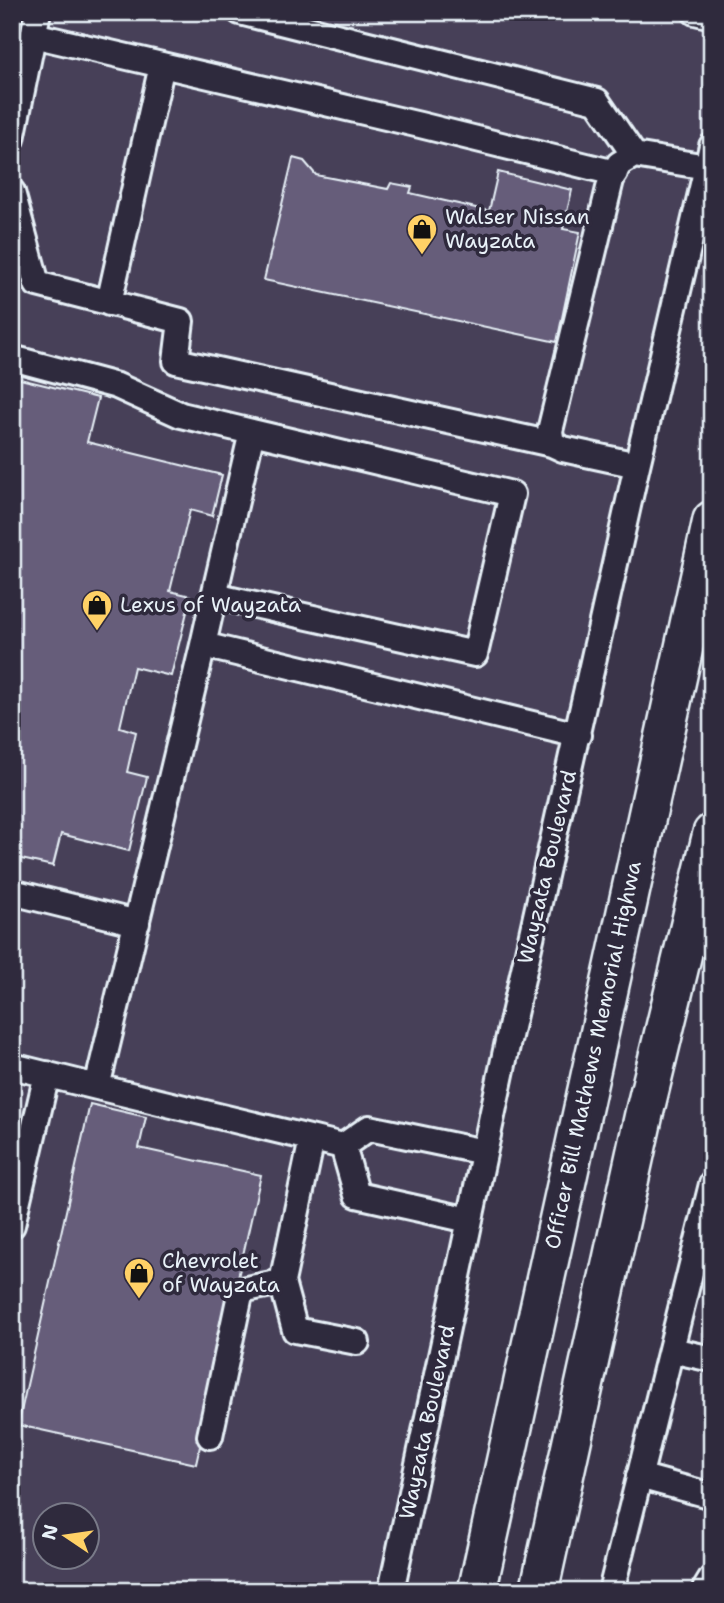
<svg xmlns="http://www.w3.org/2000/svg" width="724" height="1603" viewBox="0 0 724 1603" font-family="'Shantell Sans',sans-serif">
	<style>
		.built { fill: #474058; fill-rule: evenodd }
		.building { fill: #665d7a; stroke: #e8f1f8; stroke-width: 2 }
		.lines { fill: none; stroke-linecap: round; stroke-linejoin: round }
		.minor-casing { stroke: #e8f1f8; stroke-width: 30 }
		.highway-casing { stroke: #e8f1f8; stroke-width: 42 }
		.minor { stroke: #2f2a3d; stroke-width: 24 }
		.highway { stroke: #2f2a3d; stroke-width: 37 }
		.labels { text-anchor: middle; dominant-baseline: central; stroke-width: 7; stroke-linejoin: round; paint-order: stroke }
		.poi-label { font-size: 21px; fill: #e8f1f8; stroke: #2f2a3d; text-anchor: start }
		.street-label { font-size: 21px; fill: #e8f1f8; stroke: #2f2a3d }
	</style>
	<rect width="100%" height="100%" fill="#3a3449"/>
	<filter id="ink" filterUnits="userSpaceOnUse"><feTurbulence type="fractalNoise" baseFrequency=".0143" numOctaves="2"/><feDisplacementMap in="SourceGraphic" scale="14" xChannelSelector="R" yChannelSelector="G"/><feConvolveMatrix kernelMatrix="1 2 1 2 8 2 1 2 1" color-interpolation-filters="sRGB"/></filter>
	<g filter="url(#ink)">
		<path class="built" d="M12,12H712V146L391,1591H12ZM46,1516H88V1558H46Z"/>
		<path class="building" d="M293,158L304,161L316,175L388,189L391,183L412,187L410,193L489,211L498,172L572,190L563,229L580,232L557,342L264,280Z
			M12,377L98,398L87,442L222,475L212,516L190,510L170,591L191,596L171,676L134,667L120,727L136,732L127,772L147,777L129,851L61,834L53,866L12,857Z
			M90,1104L146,1117L139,1148L261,1175L196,1464L18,1425Z"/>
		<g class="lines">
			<g class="minor-casing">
				<path id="minor" d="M240,12L597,101L634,155
					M695,12L712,16
					M33,35L420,125L615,173
					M12,139L38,12
					M12,192L37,284L181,321L176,361L552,444
					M109,303L162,65
					M12,358L117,386L181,415L512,494L475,654L214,596L203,645
					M637,465L563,449L552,444L550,431L611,180L619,164L634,155L707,167
					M214,596L252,432
					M12,892L137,923
					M12,1066L97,1087
					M343,1146L357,1195L469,1220
					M484,1152L369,1128L343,1146L97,1087L203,645L578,735
					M12,1225L47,1074
					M282,1282L295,1330L357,1342
					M671,1350L712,1359
					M210,1436L241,1290L282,1282L312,1139
					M639,1476L712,1496
					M391,1591L508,1041L636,470L712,146
					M611,1591L712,1184
					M704,1591L712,1578"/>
			</g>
			<g class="highway-casing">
				<path id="highway" d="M477,1591L712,520
					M539,1591L644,1114L712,833"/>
			</g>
			<use href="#minor" class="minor"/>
			<use href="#highway" class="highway"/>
		</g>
	</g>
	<defs>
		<g id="shop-pin" transform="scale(1.575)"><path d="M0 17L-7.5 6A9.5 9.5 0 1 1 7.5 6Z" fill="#ffd166" stroke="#2f2a3d"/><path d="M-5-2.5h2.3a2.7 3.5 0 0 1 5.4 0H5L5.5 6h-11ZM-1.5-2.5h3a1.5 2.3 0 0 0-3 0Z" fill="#111"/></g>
	</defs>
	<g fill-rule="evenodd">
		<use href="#shop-pin" x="422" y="229"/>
		<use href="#shop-pin" x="97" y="605"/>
		<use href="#shop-pin" x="139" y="1273"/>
	</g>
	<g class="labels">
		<g class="poi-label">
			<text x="445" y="217">Walser Nissan<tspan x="445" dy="24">Wayzata</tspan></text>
			<text x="120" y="605">Lexus of Wayzata</text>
			<text x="162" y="1261">Chevrolet<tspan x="162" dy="24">of Wayzata</tspan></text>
		</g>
		<g class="street-label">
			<text transform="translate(547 867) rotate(-77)">Wayzata Boulevard</text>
			<text transform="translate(593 1055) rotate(-78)">Officer Bill Mathews Memorial Highwa</text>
			<text transform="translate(427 1422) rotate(-78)">Wayzata Boulevard</text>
		</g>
	</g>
	<rect width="724" height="1603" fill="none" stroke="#2f2a3d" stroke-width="42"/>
	<rect x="21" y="21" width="682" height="1561" fill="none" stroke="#e8f1f8" stroke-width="2.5" filter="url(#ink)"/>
	<g transform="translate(66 1536) rotate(283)"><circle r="33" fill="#2f2a3d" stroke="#797a88" stroke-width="2"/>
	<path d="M0-5L12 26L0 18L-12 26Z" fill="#ffd166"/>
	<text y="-10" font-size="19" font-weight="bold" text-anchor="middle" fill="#e8f1f8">N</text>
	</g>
</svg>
